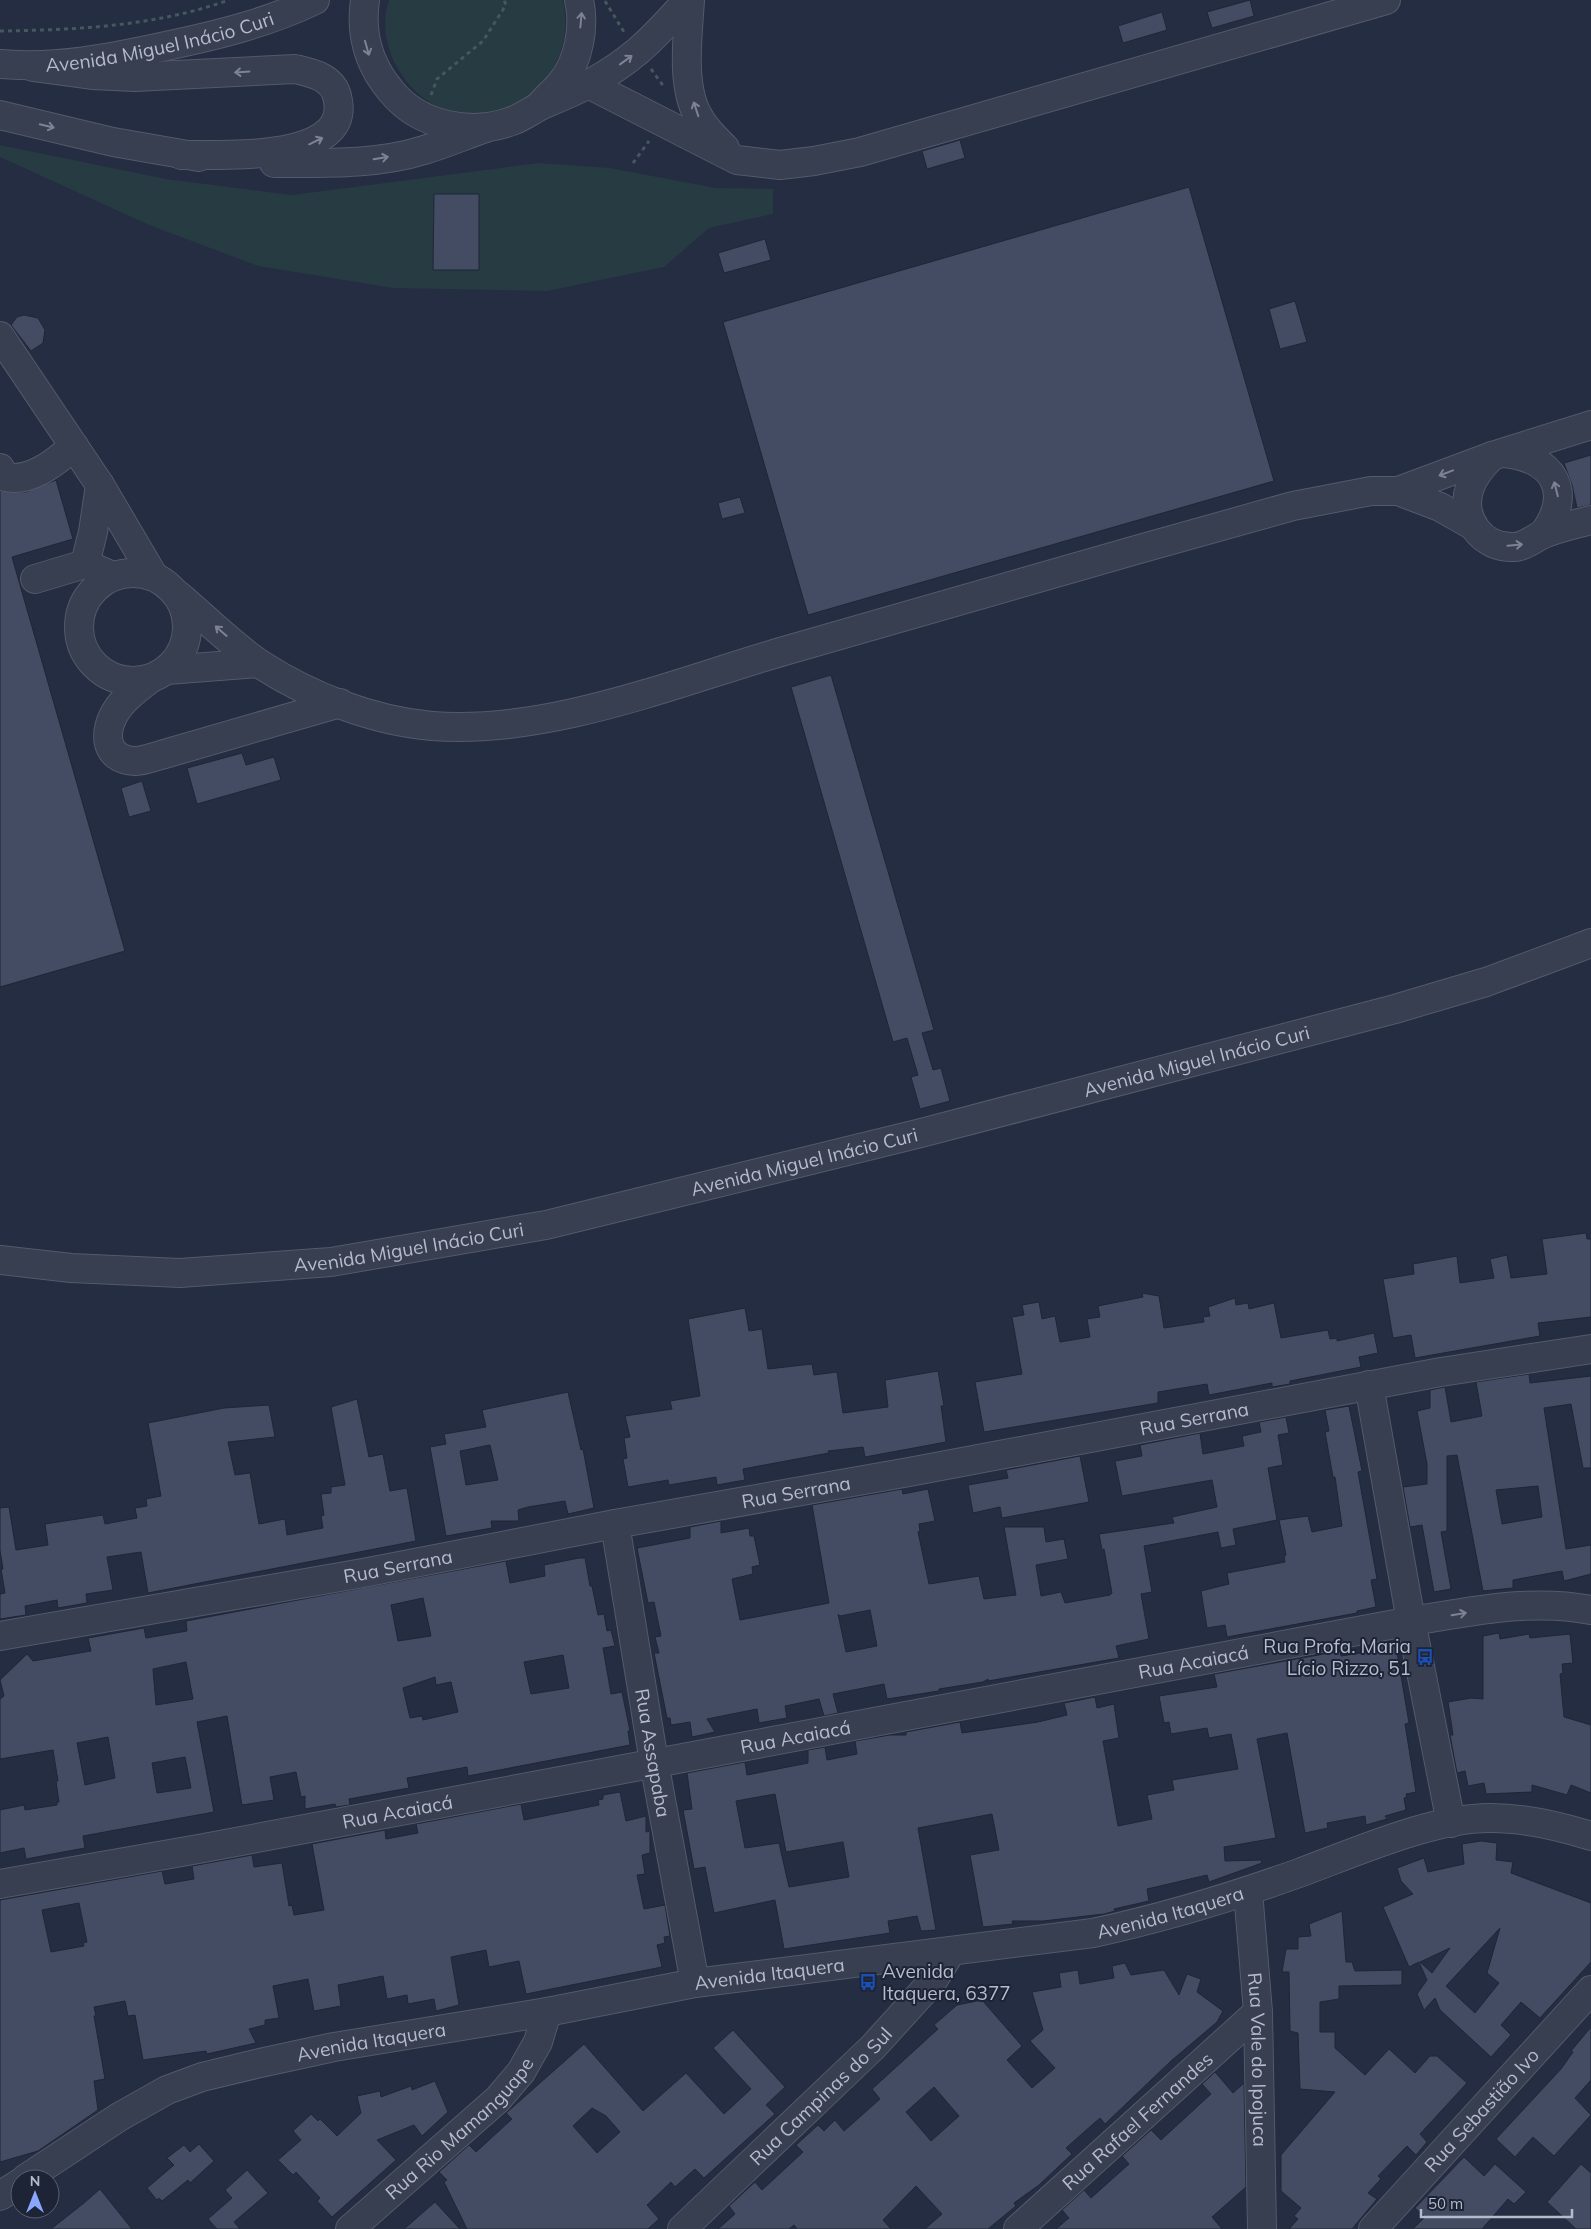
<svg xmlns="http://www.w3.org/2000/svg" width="1591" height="2229" viewBox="0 0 1591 2229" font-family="Mulish,sans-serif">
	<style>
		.green { fill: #263b42 }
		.building { fill: #434c63; stroke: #1f2637; fill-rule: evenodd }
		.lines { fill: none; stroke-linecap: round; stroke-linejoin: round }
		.minor-casing { stroke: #535a6b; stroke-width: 30 }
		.path { stroke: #44585e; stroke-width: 3; stroke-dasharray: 4 4; stroke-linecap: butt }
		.minor { stroke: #383f50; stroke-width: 28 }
		.oneway { stroke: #7d8394 }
		.labels { text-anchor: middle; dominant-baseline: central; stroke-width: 4; stroke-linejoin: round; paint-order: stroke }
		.street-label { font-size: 19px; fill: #b5bbcb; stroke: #1d2436 }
		.poi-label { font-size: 19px; fill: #b5bbcb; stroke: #1d2436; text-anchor: end }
	</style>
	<rect width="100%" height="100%" fill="#242d41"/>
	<path class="green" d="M389,0H563C585,109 442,159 395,63C385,44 382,20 389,0Z
		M0,145L166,179L292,195L538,163L610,168L716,188L773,189V214L709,228L664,267L547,291L393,288L258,266L149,225L0,157Z"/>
	<path class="building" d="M1250,0L1254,16L1212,28L1207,12Z
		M1162,12L1167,30L1123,43L1118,26Z
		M960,140L965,158L927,169L922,151Z
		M1189,187L1274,481L808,615L723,322Z
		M434,194H479V270H433Z
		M765,239L771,260L724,273L718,253Z
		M1295,301L1307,342L1280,349L1269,309Z
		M24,315L38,318L45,330L43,343L31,351L11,325L17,317Z
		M1591,455V505L1577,508L1572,485L1564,463Z
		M56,480L73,539L12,557L125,951L0,987V491L26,492Z
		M740,497L745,513L722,519L718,503Z
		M831,675L934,1030L922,1033L933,1070L941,1068L950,1101L920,1109L911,1077L918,1075L907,1038L893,1042L791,687Z
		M242,753L246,765L274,757L281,780L197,804L187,768Z
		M142,781L151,811L129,817L121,788Z
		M1586,1233L1587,1239H1591V1317L1538,1323L1540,1336L1415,1358L1411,1335L1393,1338L1383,1279L1414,1274L1413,1264L1457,1256L1460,1283L1494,1278L1490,1259L1507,1255L1511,1278L1547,1274L1542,1239Z
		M1142,1293L1159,1296L1164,1328L1204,1322L1203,1317L1210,1316L1208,1307L1235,1298L1236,1305L1248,1303L1249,1309L1274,1303L1281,1338L1328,1330L1330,1339L1337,1338V1341L1374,1333L1378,1353L1359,1357L1361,1367L1290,1381V1384L1272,1387V1383L1209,1395L1207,1384L1158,1392V1403L984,1432L975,1382L1022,1374L1012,1317L1024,1315L1022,1305L1039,1302L1042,1319L1055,1316L1060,1342L1090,1337L1087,1319L1100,1317L1098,1306L1143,1297Z
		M745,1308L749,1331L762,1329L768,1369L812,1364L814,1375L837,1372L843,1413L888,1407L885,1380L938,1371L944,1406H941L946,1442L865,1457L863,1447L828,1451L829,1453L743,1469L745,1480L717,1485L716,1477L669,1485L668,1480L628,1487L623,1459L627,1458L624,1438L630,1437L625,1416L672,1409L670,1401L700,1396L688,1319Z
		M1529,1374L1530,1383L1591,1376V1468H1583L1571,1404L1544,1408L1566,1549L1591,1545V1574L1564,1581L1562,1571L1513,1580V1588L1483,1591L1457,1455L1447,1456V1531L1441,1532L1451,1589L1434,1592L1422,1525L1410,1527L1403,1487L1427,1484V1464L1417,1411L1430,1408V1390L1445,1387L1451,1422L1482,1416L1476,1382ZM1538,1486L1542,1517L1502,1524L1496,1490Z
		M568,1392L581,1450L583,1449L594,1508L568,1514L565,1501L528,1507L518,1510L519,1521H491L492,1528L446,1536L430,1447L446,1444L444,1434L486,1427L482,1410ZM490,1445L498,1480L466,1485L460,1451Z
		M357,1399L369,1457L383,1454L390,1491L407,1488L416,1541L148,1593L141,1552L107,1557L113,1590L86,1594L87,1603L58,1608L57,1600L25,1606L26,1615L0,1619V1594L5,1593L1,1569H3L0,1550V1508L9,1507L16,1550L48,1545L45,1524L103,1515L105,1524L137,1518L135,1508L147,1506L146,1499L161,1496L148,1423L224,1408L269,1405L275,1437L228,1442L235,1475L250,1473L259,1524L285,1519L287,1535L323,1528L321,1516L324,1515L321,1494L331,1493V1487L345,1485L331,1407Z
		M1349,1406L1362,1471L1358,1472L1377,1579L1371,1580L1376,1607L1357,1611V1613L1227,1637L1225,1625L1207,1628L1201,1591L1229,1584L1227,1573L1285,1562L1284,1556L1286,1555L1279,1520L1308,1516L1312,1532L1342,1526L1335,1477H1333L1325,1432L1329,1431L1325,1410Z
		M1286,1417L1289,1433L1278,1435L1283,1465L1268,1468L1277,1520L1233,1529L1236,1545L1221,1548L1218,1532L1144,1546L1152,1592L1141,1594L1149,1639L1116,1646L1119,1658L988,1681V1679L983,1682L939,1689V1691L887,1699L884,1684L833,1694L838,1713L824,1716L819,1699L785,1706L787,1718L759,1723L757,1709L707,1719L715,1732L692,1737L690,1722L671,1725L670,1718H667L654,1653H659L655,1637L661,1636L654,1602L648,1603L637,1548L690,1538V1527L721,1521V1533L749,1528L750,1536H754L760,1565L752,1567L753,1574L732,1579L740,1620L829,1603L812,1505L902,1489L903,1494L928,1489L935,1521L919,1524L920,1531L918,1532L929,1584L979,1576L984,1599L1016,1595L1004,1527H1044L1046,1542L1064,1539L1068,1559L1036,1565L1041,1596L1061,1592L1065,1603L1110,1595L1112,1593L1104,1549L1102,1550L1099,1534L1174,1523L1172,1517L1217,1507L1212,1480L1122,1496L1115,1461L1142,1456L1140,1445L1200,1433L1203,1454L1244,1446L1242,1436L1261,1432L1259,1422ZM870,1610L877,1646L846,1652L838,1614L840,1616Z
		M1080,1456L1089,1502L1002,1518L1000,1507L973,1513L968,1485L1008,1478L1006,1470Z
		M579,1558H585L590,1586H592L598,1615L604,1614L607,1631L611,1630L615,1646L603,1648L611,1694L622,1692L630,1731H628L630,1745L468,1776L467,1767L407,1778L409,1788L349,1799L350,1805L336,1807L335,1804L305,1809V1796L301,1797L296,1772L270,1777L274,1800L242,1805L227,1716L197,1722L214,1812L83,1836L85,1848L26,1859L24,1848L0,1853V1810L24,1805L25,1810L57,1805V1802H59L56,1781H58L53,1750L0,1759V1699L4,1696L0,1680L27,1654L33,1661L91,1651L88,1638L144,1628L146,1638L187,1631L186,1621L506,1561L510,1583L545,1576L544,1565ZM423,1598L431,1636L398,1641L391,1605ZM563,1655L569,1688L531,1694L524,1662ZM186,1662L193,1699L156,1705L153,1669ZM435,1677L436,1685L451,1682L458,1712L423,1720L422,1716L410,1718L403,1688ZM108,1737L115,1778L85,1785L77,1743ZM185,1757L191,1788L157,1793L152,1763Z
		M1499,1633L1500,1639L1529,1634L1530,1638L1570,1634L1573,1663L1562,1664L1563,1673L1560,1674L1564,1717L1591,1725V1793L1571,1785L1567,1795L1532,1785V1792L1486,1794L1484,1783L1468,1786L1465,1771L1457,1773L1450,1735H1453L1448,1702L1471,1698L1483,1699V1636Z
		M1388,1641L1395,1647L1398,1658L1409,1723L1405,1724L1416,1792L1406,1794L1407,1797L1404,1798L1406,1810L1385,1816L1387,1819L1366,1825L1365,1816L1327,1823L1328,1828L1305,1833L1287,1733L1257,1739L1276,1838L1224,1847L1225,1861L1261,1860L1262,1863L1209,1882L1207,1875L1147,1889L1149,1901L1114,1909L1115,1911L1104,1914L1043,1921H1012L1013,1924L983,1927L970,1855L999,1850L992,1814L918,1828L936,1930L921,1931L917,1916L888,1921L890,1933L784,1949L775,1900L714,1913L705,1867L694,1869L683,1810L692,1809L687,1773L745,1762L747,1775L808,1763V1750L825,1747L827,1760L857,1754L855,1741L890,1735H906V1732L960,1722L962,1733L1038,1722L1067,1715L1064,1703L1095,1697L1097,1708L1114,1704L1117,1725L1119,1738L1103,1741L1118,1826L1152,1819L1147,1795L1174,1790L1172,1780L1238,1769L1231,1734L1209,1738L1207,1728L1171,1734L1169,1722L1164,1723L1159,1696L1217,1687L1214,1674L1340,1651L1341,1656L1380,1650L1379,1643ZM775,1794L786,1852L843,1842L849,1877L789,1887L779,1843L745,1848L736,1801Z
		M620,1792L626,1821L646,1816V1832L650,1831V1853L642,1855L645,1874L637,1875L644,1909L665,1905L670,1936L664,1937L665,1943L657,1945L662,1967L526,1994L519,1961L489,1967L486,1950L451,1957L459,2005L436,2011L434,1999L408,2004L407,1995L387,1999L383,1976L338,1985L341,2006L314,2011L308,1979L273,1986L279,2018L265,2020V2025L249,2029L256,2043L207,2054L206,2051L143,2060L135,2015L128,2016L125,2001L94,2007L96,2016H94L105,2079L94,2081L98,2110L38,2151L0,2162V1900L162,1871L165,1884L194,1879L192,1866L252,1855L254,1867L282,1863L289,1906L292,1905L294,1915L324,1910L312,1844L385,1830L386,1839L418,1833L416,1824L521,1804L524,1820L599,1805L598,1800L603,1799V1795ZM79,1903L87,1942L83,1943L84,1946L51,1952L42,1910Z
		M1481,1841L1497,1843L1496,1860L1513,1862L1511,1873L1591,1903V1962L1540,2018L1521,2002L1501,2025L1511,2035L1491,2057L1440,2010L1435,1998L1424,2010L1417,1994L1427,1980L1419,1962L1409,1967L1383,1907L1413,1894L1401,1881L1397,1868L1424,1858L1428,1872L1464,1864L1462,1844ZM1500,1928L1487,1973L1499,1983L1475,2013L1446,1986ZM1450,1948L1432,1973L1420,1962Z
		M1342,1911L1346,1962H1352L1355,1971L1402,1970V1985L1339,1986V1999L1320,2002V2032H1335V2048L1365,2075L1389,2049L1415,2073L1430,2056H1437L1467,2083L1420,2134L1427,2142L1416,2155L1407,2146L1378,2176L1381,2179L1368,2193L1377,2199L1352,2229H1289L1298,2219L1294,2216L1301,2208L1281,2191V2155L1335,2092L1300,2089L1298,2033L1290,2031L1289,1972H1282L1286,1949H1298V1937L1311,1936L1309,1924Z
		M1125,1963L1131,1975L1164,1970L1179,1995L1187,1974L1201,1979L1197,1992L1223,2011L1217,2022L1171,2061L1105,2124L1100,2118L1066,2148L1072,2154L1039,2185L1014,2203L1016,2206L988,2229H925L942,2214L916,2186L883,2220L891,2229H797L794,2225L789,2229H718L735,2214L729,2206L755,2182L762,2190L803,2152L796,2145L818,2125L824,2131L835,2120L844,2131L880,2099L872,2089L938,2029L934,2025L957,2005L982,2000L1022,2046L1007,2060L1032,2088L1055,2068L1030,2041L1043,2030L1032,1992L1061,1987L1059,1973L1078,1970L1080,1984L1114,1978L1112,1966ZM934,2087L959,2116L931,2141L906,2112Z
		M1591,2027V2080L1575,2098L1591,2115L1554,2156L1533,2137L1515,2157L1496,2139L1561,2069L1573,2052L1571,2051Z
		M733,2030L785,2087L766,2105L775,2114L704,2178L695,2169L675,2187L671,2182L647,2205L659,2219L648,2229H467L444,2182L447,2180L439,2172L469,2145L476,2152L512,2119L506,2113L584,2044L643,2111L686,2073L724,2114L751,2089L713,2048ZM592,2108L606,2116L620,2132L597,2153L573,2126Z
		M1215,2072L1233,2093L1244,2083L1246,2187L1212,2217L1222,2229H1056L1069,2218L1062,2210L1084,2190L1091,2198L1129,2164L1122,2156L1151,2130L1161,2140L1211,2094L1202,2084Z
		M435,2081L448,2112L422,2136L414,2125L377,2140L396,2160L332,2217L317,2201L320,2198L296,2172L293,2175L278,2160L301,2140L293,2131L311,2114L318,2121L320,2119L337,2136L361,2113L357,2096L380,2091L381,2097L411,2086L412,2090Z
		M199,2144L214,2161L190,2183L188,2180L162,2201L159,2198L157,2200L147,2188L174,2165L167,2158L184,2145L190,2152Z
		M1464,2157L1484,2176L1495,2164L1526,2192L1514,2204L1508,2199L1482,2229H1413L1425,2217L1415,2208Z
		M1581,2164L1591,2173V2229H1576L1547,2202Z
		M247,2170L268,2193L234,2222L240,2229H217L208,2219L232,2198L225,2190Z
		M100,2189L132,2229H51L84,2203Z
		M435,2202L460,2229H404Z"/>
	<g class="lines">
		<g class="minor-casing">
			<g id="minor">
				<path d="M365,0C360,34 369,65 391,91C419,126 471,136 512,121C523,117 532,110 542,105C579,90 607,77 638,51C656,36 672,17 688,0"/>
				<path d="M690,0C688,35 680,88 700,119C706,130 716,139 725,148"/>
				<path id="s1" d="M0,64C56,69 111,58 166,46C218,35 267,23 315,0"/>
				<path d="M33,67L92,75L135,77L295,69C312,73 332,77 337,96C355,164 220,154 181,155"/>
				<path d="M590,85L737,160L780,165L814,161L860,152L1386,0"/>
				<path d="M542,103C548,96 556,90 561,83C579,62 585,26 579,0"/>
				<path d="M0,115L113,142L199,157"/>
				<path d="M274,163C323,163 377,165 424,150C445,144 465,135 486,128"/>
				<path d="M0,336L100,485L153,575"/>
				<path d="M1503,453C1553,457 1574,491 1544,533"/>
				<path d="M1492,456C1483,465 1474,475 1470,487C1459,518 1482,549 1515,547C1527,546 1535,537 1546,533C1561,527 1576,524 1591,520"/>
				<path d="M0,468L5,477C30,483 56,462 74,446"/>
				<path d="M1398,491L1440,507L1470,524"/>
				<path d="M85,564L93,532L100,485"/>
				<circle cx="133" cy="627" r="54"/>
				<path d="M35,579L85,564L113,576"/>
				<path d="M178,595C203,616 233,646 260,664C309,696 373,721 432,726C548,735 674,683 784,651C954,602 1123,553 1293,506L1371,491H1398L1492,456L1591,425"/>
				<path d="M167,670L258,663"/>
				<path d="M150,679C138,688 124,698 116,711C103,732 104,760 135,761C143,761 153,757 161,755L340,703"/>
				<path id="s2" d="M0,1260L71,1268L180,1273L331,1262L546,1225L921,1133L1395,1009L1486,982L1591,943"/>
				<path d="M1369,1385L1411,1621L1451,1823"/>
				<path id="s3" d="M615,1524L654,1762L695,1983"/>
				<path id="s4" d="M0,1636L363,1573L615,1524L909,1472L1441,1372L1591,1349"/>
				<path id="s5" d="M0,1884L204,1848L1411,1621C1471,1612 1531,1598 1591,1610"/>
				<path id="s6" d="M1248,1891L1258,2012L1262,2229"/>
				<path id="s7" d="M25,2179L119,2117L167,2090L202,2077L260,2063L334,2047L547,2012L695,1983L1093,1933C1163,1918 1232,1897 1299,1873C1354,1853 1434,1817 1491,1818C1525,1818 1559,1826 1591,1836"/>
				<path d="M0,2196L20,2183"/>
				<path id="s8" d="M350,2229L498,2099L521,2072L538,2042L547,2012"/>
				<path id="s9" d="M682,2229L873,2047L932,1982L950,1953"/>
				<path id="s10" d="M1018,2229L1258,2012"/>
				<path id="s11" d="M1373,2229L1591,1990"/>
			</g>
		</g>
		<path class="path" d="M605,1L624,32
			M0,31C77,30 156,26 229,0
			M651,69L664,87
			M431,95L437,79L483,41L506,5L504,0
			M633,163L649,141"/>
		<use href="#minor" class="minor"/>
	</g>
	<defs><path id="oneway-shaft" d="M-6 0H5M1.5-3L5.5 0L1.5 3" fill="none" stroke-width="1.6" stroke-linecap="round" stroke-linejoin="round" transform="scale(1.25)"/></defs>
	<g class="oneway">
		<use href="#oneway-shaft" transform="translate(581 20) rotate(-85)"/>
		<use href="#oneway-shaft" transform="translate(367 48) rotate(74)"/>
		<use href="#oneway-shaft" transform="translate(626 60) rotate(-36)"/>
		<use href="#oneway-shaft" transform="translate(242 72) rotate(176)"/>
		<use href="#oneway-shaft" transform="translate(696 109) rotate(-108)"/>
		<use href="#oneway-shaft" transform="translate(47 126) rotate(14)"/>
		<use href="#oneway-shaft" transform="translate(316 141) rotate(-26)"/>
		<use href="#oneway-shaft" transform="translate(381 158) rotate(-9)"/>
		<use href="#oneway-shaft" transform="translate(1446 473) rotate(159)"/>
		<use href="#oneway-shaft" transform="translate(1556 489) rotate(-104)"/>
		<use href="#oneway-shaft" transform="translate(1515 545) rotate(-5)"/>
		<use href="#oneway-shaft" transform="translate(221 631) rotate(-139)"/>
		<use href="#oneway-shaft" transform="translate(1459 1614) rotate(-9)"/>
	</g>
	<defs>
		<g id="bus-bare" transform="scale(1.35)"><path d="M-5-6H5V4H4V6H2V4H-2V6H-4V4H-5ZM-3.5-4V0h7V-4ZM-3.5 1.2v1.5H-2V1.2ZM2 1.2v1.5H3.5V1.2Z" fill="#1a4fb4" stroke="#1d2436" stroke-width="2.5" paint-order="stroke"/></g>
	</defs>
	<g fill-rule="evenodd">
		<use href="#bus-bare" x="1425" y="1657"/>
		<use href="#bus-bare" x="868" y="1982"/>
	</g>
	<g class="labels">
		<g class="street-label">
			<text stroke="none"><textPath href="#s1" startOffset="162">Avenida Miguel Inácio Curi</textPath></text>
			<text stroke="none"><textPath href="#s2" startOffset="1221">Avenida Miguel Inácio Curi</textPath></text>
			<text stroke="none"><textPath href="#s2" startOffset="816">Avenida Miguel Inácio Curi</textPath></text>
			<text stroke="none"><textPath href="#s2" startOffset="411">Avenida Miguel Inácio Curi</textPath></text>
			<text stroke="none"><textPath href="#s4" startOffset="1214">Rua Serrana</textPath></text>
			<text stroke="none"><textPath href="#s4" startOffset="809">Rua Serrana</textPath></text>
			<text stroke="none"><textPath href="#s4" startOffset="404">Rua Serrana</textPath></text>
			<text stroke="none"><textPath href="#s5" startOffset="1214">Rua Acaiacá</textPath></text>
			<text stroke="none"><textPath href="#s5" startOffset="809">Rua Acaiacá</textPath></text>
			<text stroke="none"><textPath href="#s3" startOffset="232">Rua Assapaba</textPath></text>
			<text stroke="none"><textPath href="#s5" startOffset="404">Rua Acaiacá</textPath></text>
			<text stroke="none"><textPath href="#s7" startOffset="1188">Avenida Itaquera</textPath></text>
			<text stroke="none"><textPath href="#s7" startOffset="782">Avenida Itaquera</textPath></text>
			<text stroke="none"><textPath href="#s7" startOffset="378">Avenida Itaquera</textPath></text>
			<text stroke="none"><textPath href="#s6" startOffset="169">Rua Vale do Ipojuca</textPath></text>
			<text stroke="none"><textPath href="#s9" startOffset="192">Rua Campinas do Sul</textPath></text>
			<text stroke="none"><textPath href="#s11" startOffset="161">Rua Sebastião Ivo</textPath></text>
			<text stroke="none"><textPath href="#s10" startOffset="161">Rua Rafael Fernandes</textPath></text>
			<text stroke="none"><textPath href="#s8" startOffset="149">Rua Rio Mamanguape</textPath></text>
		</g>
		<g class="poi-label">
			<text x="1411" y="1646">Rua Profa. Maria<tspan x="1411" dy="22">Lício Rizzo, 51</tspan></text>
			<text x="882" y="1971" text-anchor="start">Avenida<tspan x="882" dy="22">Itaquera, 6377</tspan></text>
		</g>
	</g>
	<g transform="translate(35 2194)"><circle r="24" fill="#1d2436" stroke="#5a6072"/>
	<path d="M0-4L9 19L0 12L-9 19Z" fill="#89a7fc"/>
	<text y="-8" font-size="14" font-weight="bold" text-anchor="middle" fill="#b5bbcb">N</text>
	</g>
	<path d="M1421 2209v8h151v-8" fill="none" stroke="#b5bbcb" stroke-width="2.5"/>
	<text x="1428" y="2209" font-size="15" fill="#b5bbcb" stroke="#1d2436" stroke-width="4" paint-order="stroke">50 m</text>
</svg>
